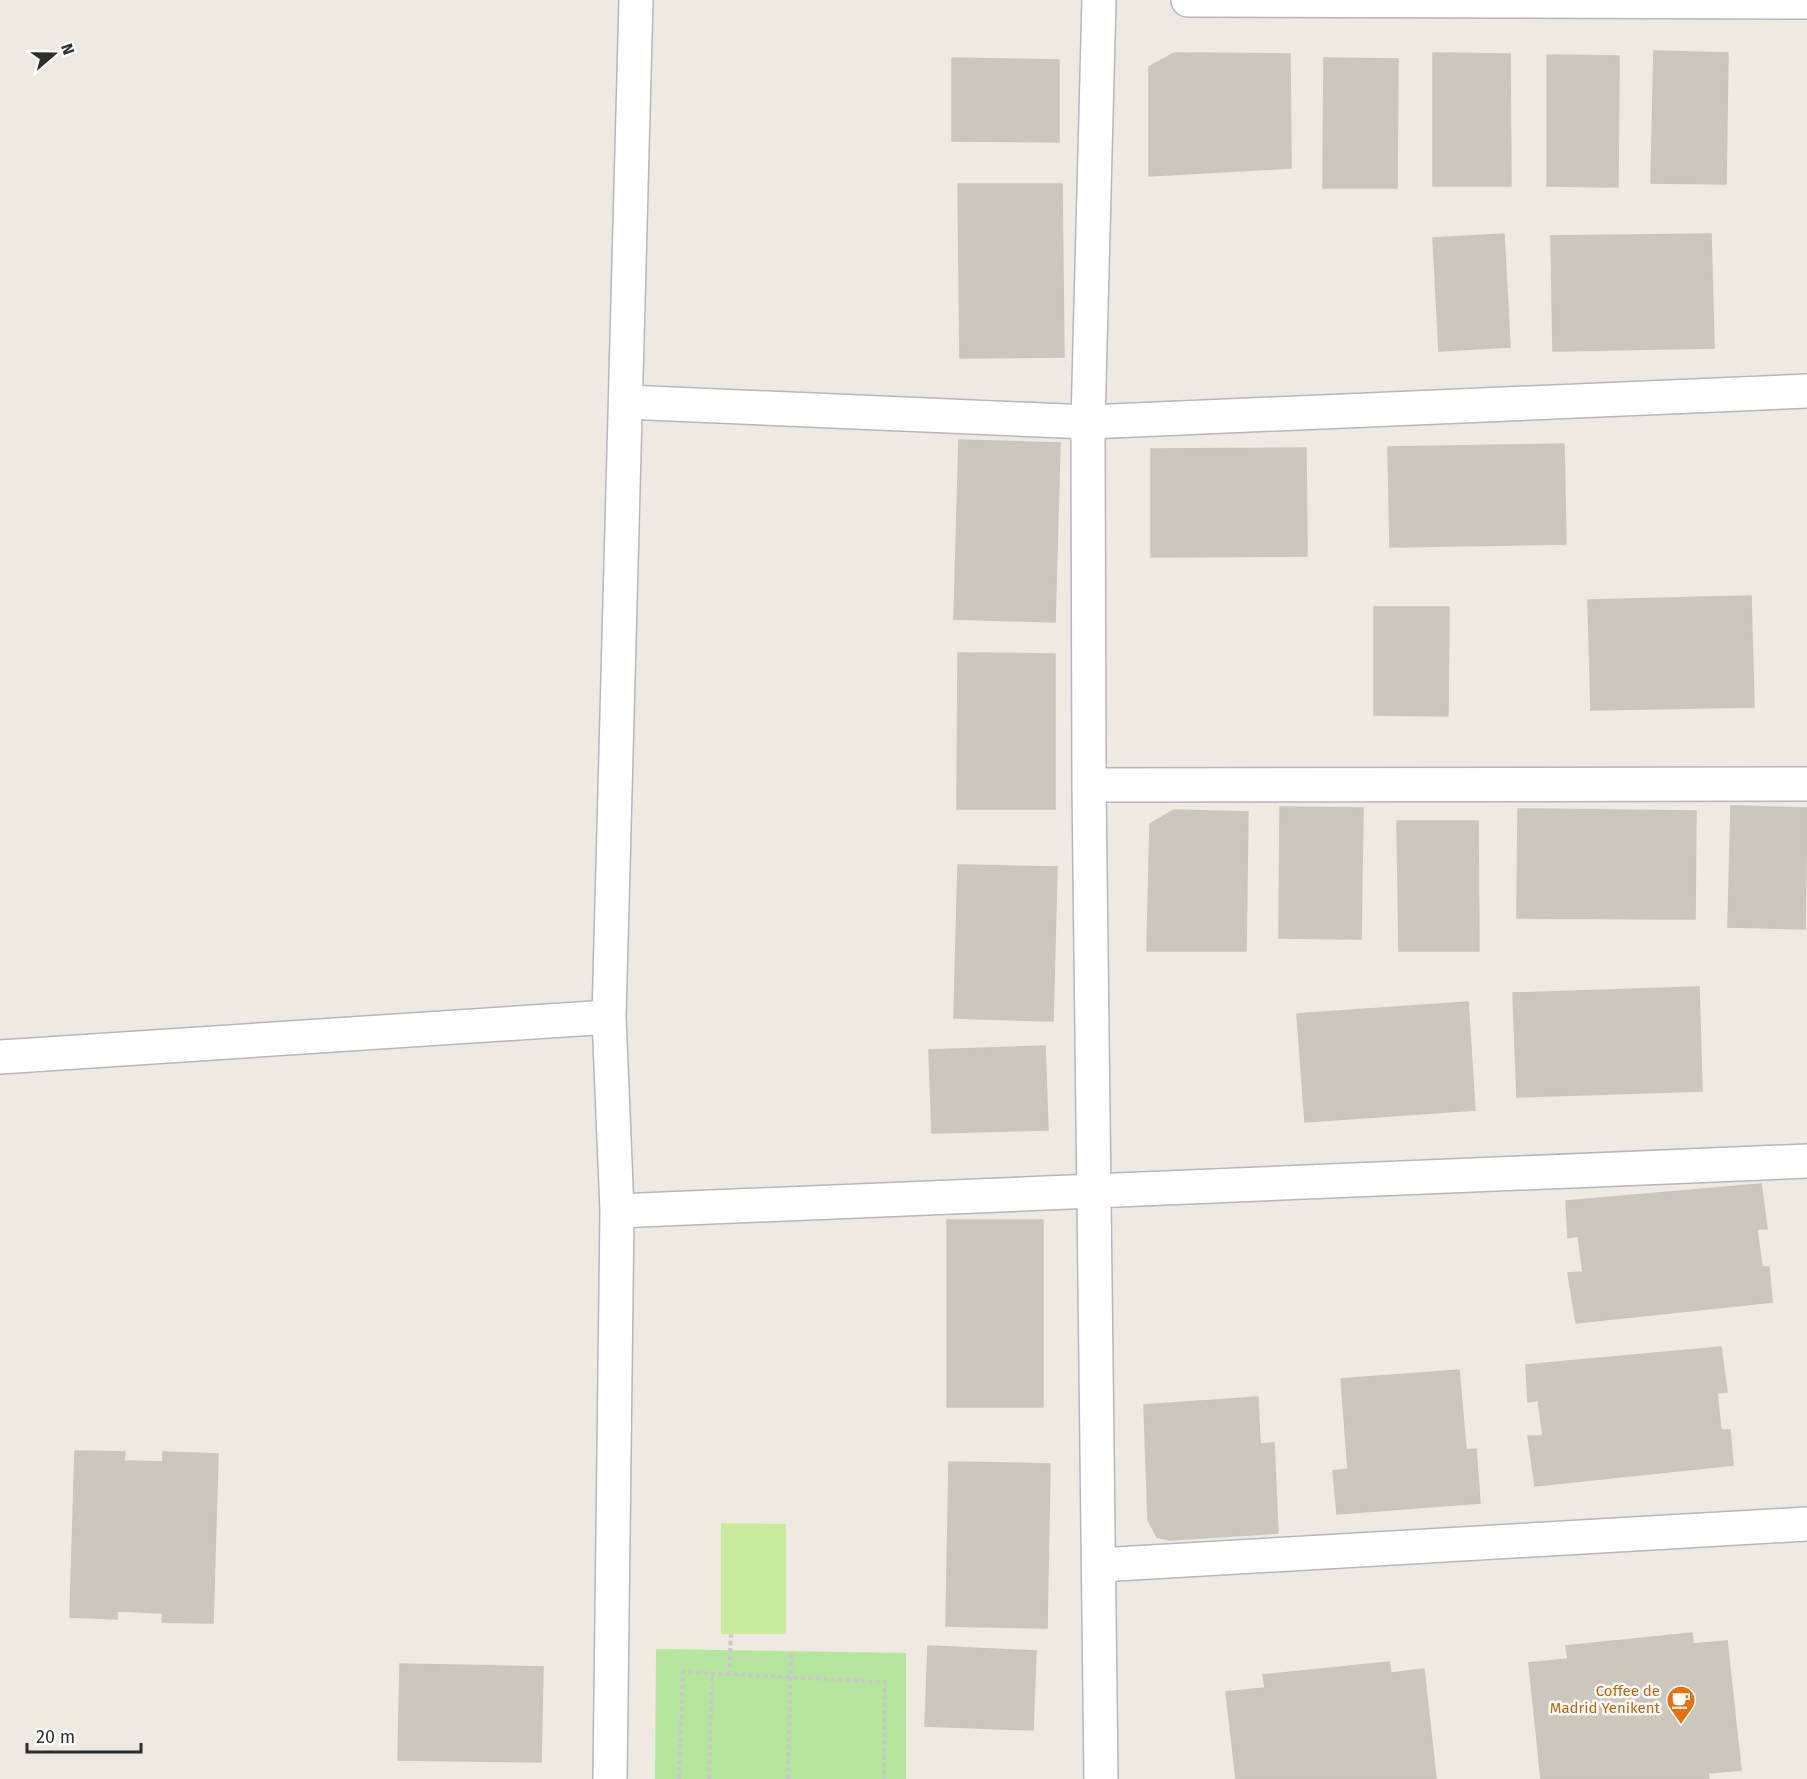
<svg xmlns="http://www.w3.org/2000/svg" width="1807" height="1779" viewBox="0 0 1807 1779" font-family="'Fira Sans',sans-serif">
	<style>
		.green { fill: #b6e59e }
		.pitch { fill: #c9ec9a }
		.building { fill: #cbc7bf; stroke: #cbc5ba; stroke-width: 1.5 }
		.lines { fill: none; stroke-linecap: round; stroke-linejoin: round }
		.street-casing { stroke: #b4b7c1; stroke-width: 36 }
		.path { stroke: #c9c9c9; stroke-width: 4; stroke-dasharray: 4.5 3; stroke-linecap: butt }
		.street { stroke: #fff; stroke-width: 33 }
		.labels { text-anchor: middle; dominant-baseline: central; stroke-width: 5; stroke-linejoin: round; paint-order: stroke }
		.food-label { font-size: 15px; fill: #c56008; stroke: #fff; text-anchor: end }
	</style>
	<rect width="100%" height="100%" fill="#efe9e1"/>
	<path class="green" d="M656,1649L906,1653V1779H655Z"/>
	<path class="pitch" d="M721,1523L786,1524V1634H721Z"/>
	<path class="building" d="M1654,51L1728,53L1726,184L1651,183Z
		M1174,53L1290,54L1291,168L1149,176V67Z
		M1433,53L1510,54L1511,186H1433Z
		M1547,55L1619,56L1618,187L1547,186Z
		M952,58L1059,60V142L952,141Z
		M1324,58L1398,59L1397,188H1323Z
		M958,184H1062L1064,357L960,358Z
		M1504,234L1510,347L1439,351L1433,238Z
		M1711,234L1714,348L1553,351L1551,236Z
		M959,440L1060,443L1055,622L954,619Z
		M1564,444L1566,544L1390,547L1388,447Z
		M1306,448L1307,556L1151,557V449Z
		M1751,596L1754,707L1591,710L1588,600Z
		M1374,607H1449L1448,716L1374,715Z
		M958,653L1055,654V809H957Z
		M1731,806L1807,808L1805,929L1728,927Z
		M1280,807L1363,808L1361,939L1279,938Z
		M1518,809L1696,811L1695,919L1517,918Z
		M1174,810L1248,812L1246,951H1147L1150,824Z
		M1397,821H1478L1479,951H1399Z
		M958,865L1057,867L1053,1021L954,1018Z
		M1699,987L1702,1091L1517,1097L1513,993Z
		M1468,1002L1475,1110L1305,1122L1297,1014Z
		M1045,1046L1048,1130L932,1133L929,1050Z
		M1761,1184L1767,1229H1757L1762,1267H1769L1772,1302L1576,1323L1568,1273L1583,1272L1578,1236L1568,1238L1566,1201Z
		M947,1220H1043V1407H947Z
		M1721,1347L1727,1392L1717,1393L1721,1430H1730L1733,1465L1535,1486L1528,1436H1543L1538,1400L1528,1402L1526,1365Z
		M1459,1370L1466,1450L1476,1449L1480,1503L1337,1514L1333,1471L1348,1469L1341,1379Z
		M1258,1397L1260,1444L1274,1443L1278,1533L1170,1540L1157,1537L1148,1520L1144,1405Z
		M75,1451L125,1452L124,1461L163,1462V1452L218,1454L213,1623L162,1622L163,1613L117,1611V1619L70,1617Z
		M949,1462L1050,1464L1047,1628L946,1626Z
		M1692,1633L1693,1644L1727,1641L1741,1770L1708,1773L1709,1779H1541L1529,1663L1568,1659L1566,1646Z
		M928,1646L1036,1651L1033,1730L925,1726Z
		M1389,1662L1391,1673L1424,1669L1436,1779H1236L1226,1692L1265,1688L1263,1675Z
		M400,1664L543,1667L541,1762L398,1760Z"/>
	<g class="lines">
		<g class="street-casing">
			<path id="street" d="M1099,0L1088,422L1089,785L1101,1779
				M1188,0L1807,2
				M626,402L1088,422L1807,391
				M1089,785L1807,784
				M0,1057L609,1017
				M617,1211L1807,1161
				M1099,1565L1807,1524
				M610,1779L617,1211L609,1017L636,0"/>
		</g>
		<path class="path" d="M729,1675L731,1634
			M679,1779L683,1672L885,1682L884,1779
			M709,1779L712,1673
			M788,1779L791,1651"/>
		<use href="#street" class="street"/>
	</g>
	<defs>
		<g id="cafe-pin" transform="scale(1.5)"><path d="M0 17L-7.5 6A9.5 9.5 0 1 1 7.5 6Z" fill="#e8710a" stroke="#fff"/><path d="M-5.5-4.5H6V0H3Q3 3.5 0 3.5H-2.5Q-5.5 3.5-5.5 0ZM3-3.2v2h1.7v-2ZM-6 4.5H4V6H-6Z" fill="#fff"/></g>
	</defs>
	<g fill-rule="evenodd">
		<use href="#cafe-pin" x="1681" y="1700"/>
	</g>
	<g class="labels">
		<g class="food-label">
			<text x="1660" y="1691">Coffee de<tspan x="1660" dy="17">Madrid Yenikent</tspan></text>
		</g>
	</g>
	<g transform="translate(54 54) rotate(70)" stroke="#ffffff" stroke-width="4.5" paint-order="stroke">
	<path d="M0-4.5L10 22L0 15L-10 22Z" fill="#2e2e2e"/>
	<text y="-9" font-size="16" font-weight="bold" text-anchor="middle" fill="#2e2e2e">N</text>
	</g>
	<path d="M27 1743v9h114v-9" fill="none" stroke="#2e2e2e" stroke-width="3"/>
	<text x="36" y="1743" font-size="18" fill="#2e2e2e" stroke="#ffffff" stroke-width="4.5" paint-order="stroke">20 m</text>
</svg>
